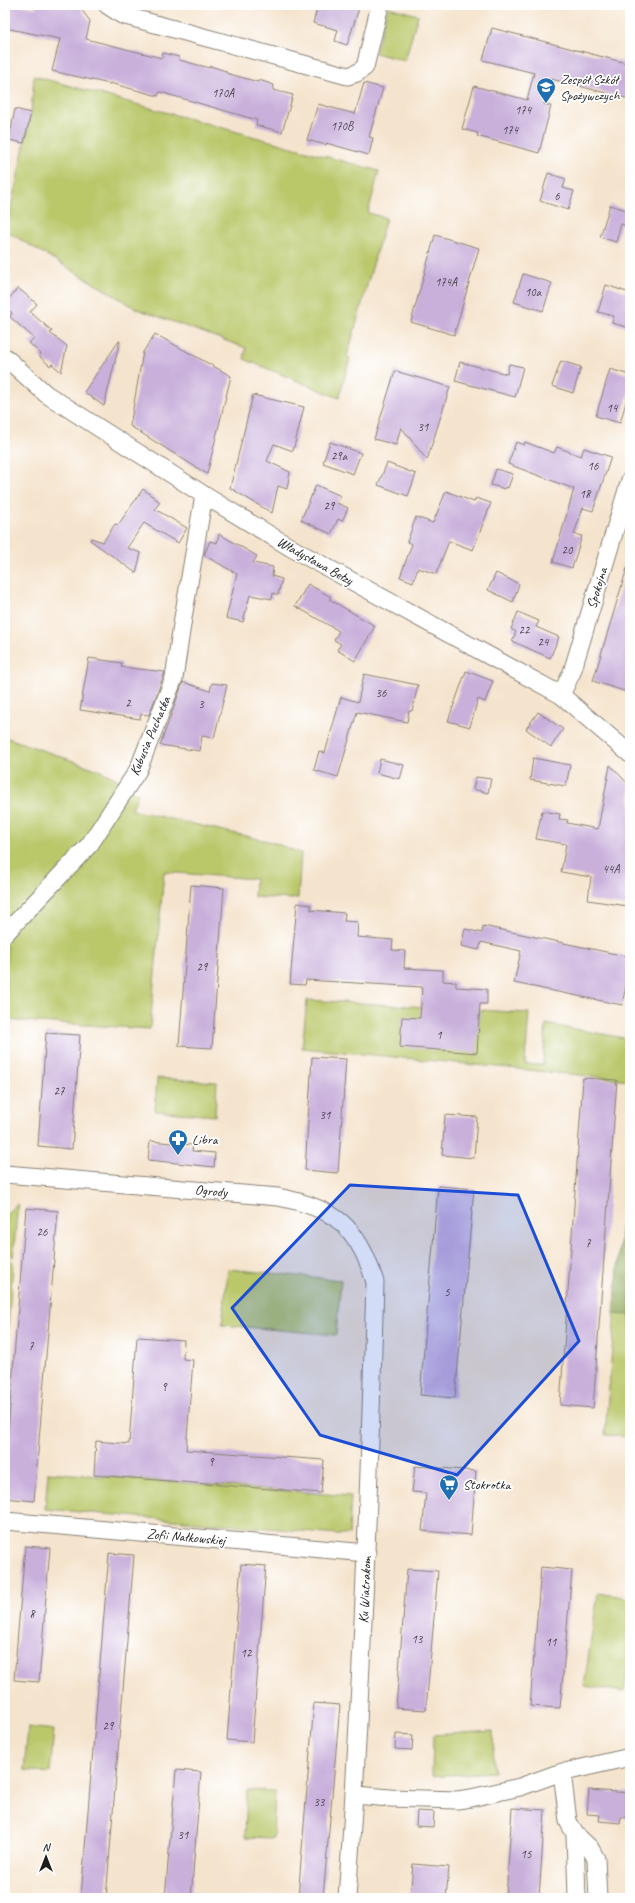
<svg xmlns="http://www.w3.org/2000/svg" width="635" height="1903" viewBox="0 0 635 1903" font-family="Caveat,sans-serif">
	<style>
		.green { fill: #bac86a; stroke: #6b7243 }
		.forest { fill: #93ac5e; stroke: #58643d }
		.building { fill: #c9b0db }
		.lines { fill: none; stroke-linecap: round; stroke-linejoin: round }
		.minor-casing { stroke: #888074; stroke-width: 19 }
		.minor { stroke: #fff; stroke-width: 17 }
		.marked { fill: #1d4ed8; fill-opacity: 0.2; stroke: #1d4ed8; stroke-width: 3; stroke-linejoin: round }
		.labels { text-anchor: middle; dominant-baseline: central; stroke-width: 3.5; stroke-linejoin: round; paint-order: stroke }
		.number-label { font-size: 12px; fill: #47414c }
		.poi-label { font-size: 14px; fill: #1c1c1c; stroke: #fff; text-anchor: start }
		.street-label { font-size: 14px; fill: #1c1c1c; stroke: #fff }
	</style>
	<rect width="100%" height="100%" fill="#fff"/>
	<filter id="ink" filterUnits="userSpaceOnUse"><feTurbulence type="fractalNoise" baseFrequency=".025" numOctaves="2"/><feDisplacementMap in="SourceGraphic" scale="8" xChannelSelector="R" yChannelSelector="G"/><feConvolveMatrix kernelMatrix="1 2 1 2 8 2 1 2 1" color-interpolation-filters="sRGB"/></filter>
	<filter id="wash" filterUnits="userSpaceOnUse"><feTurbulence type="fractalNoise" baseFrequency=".012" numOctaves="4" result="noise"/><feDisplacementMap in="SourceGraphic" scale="16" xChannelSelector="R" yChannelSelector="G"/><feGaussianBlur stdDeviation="0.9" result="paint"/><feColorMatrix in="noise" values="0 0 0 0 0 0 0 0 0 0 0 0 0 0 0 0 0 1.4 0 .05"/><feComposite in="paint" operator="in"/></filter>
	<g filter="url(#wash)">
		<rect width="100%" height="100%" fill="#f5e4cd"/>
		<path class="green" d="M388,7L418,15L405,61L375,53Z
			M34,76L379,171L368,213L386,218L347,357L350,358L339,398L244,359L246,348L137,309L6,231L31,113Z
			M5,737L99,770L121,781L138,794L132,810L272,842L301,853L298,898H293V899L254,897L255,879L164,872L150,1029L5,1020L7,947L5,946Z
			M307,1000L529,1013L525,1064L543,1065L546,1024L630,1039V1080L302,1048Z
			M157,1078L217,1082L215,1116L155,1111Z
			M630,1127V1437L605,1435Z
			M18,1204L13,1257L5,1252V1215L15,1206Z
			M5,1257L13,1262L7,1340L5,1341Z
			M228,1269L341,1280L336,1335L222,1325Z
			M48,1472L351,1496L349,1535L45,1509Z
			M598,1593L630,1598V1655L624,1692L584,1686Z
			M28,1727L54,1730L50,1773L24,1770Z
			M493,1731L494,1772L432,1776L433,1735Z
			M247,1790L275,1791L273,1838L245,1837Z"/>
		<path class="forest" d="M630,1127V1315L614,1314Z"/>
		<g id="blocks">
			<path class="building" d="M5,5H21L36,8V5H78L90,21L86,39L162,58L163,53L179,57V60L210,68V66L226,71V73L258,82L259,80L274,85L273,90L293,95L282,132L256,125L257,120L160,92L158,96L110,83V84L52,71L60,39L5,28Z
				M318,5H360L347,45L335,41L338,30L313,23Z
				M492,28L630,64V99L551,79L544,104L551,106L539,153L477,136L478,133L462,129L474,86L527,100L534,73L483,60Z
				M364,83L383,88L369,137L373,138L369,155L326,143V145L307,140L318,104L355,114Z
				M15,109L31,113L24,143L9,140Z
				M548,173L566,179L563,188L574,191L568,210L540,201Z
				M610,205L630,211V227L621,224L616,242L600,237Z
				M435,235L479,248L454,335L411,322Z
				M523,274L552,283L543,311L514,302Z
				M606,285L630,293V328L612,323L614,316L598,312Z
				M18,288L37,304L30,312L52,331L50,333L67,346L61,372L52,364L50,366L39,356L41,354L29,343L34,338L10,317L12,313L5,307V303Z
				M155,334L231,376L207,474L130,426L143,352Z
				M119,341H120L104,406L84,392Z
				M561,361L581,367L573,393L552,386Z
				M460,362L507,374L509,364L523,367L515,397L455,381Z
				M610,369L630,375V388L620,423L596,416Z
				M395,371L450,387L427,460L401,427L396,445L374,439Z
				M253,395L304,407L293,451L274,444L267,461L290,472L287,489L278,486L272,513L230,488Z
				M330,442L361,453L353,474L323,463Z
				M516,442L524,445L525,442L554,453L557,447L581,456L584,448L611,457L593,511L583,508L574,534L582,536L572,568L553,562L574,489L508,464Z
				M387,463L416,474L408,496L378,485Z
				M496,469L513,474L508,488L505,487V489L491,485Z
				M316,485L341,496L337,503L348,508L342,521L338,519L331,534L301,520Z
				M143,489L160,502L155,509L187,528L178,543L144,523L127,548L141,553L136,573L90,540L91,538L103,542L115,524L118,525Z
				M446,491L474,502L476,498L491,503L473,550L449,541L436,574L418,568L413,582L400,577L412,544L407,542L416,517L433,523Z
				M219,534L257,556L253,563L273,567L272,576L282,579L278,595L273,593L272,599L250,595L243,622L226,618L237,574L204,555L210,541L217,543Z
				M627,568H630V693L593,681Z
				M496,573L519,584L513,602L488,590Z
				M308,584L331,597L329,599L375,626L355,661L337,650L341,644L334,640L339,631L295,606Z
				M518,612L539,621L536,627L559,637L550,658L512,641L516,632L511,629Z
				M89,658L122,663L121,667L165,672L149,715L141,714L140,719L80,710Z
				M466,671L493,681L485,702L478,699L470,727L448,721Z
				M364,674L418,685L412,711H409L407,722L357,712L338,777L314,770L319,751L325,753L341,697L358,702Z
				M183,682L210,691L212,683L227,685L214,738L202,736L200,751L160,745Z
				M538,712L563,729L551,747L526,729Z
				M533,758L570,765L566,786L530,780Z
				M380,759L404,765L400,779L377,773Z
				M610,765L630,786V885L627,906L588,900L591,877L561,872L566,844L536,839L542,811L560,814L559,819L568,820L567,823L598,829Z
				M476,777L491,779L488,793L473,789Z
				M191,885L224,888L212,1048L179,1046Z
				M297,903L311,905V910L345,913L344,921L358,922L357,937L393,940L392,950L405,951L404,968L443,970V981L456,982V987L487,989V1004H480L477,1053L400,1047L402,1017L420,1018L422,987L306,980L305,985L290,984Z
				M483,926L630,957V966L622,1005L514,983L521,951L481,942L479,950L461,946L465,929L482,933Z
				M46,1033L80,1035L72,1149L38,1146Z
				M312,1057L346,1059L338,1173L305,1170Z
				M583,1078L617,1080L593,1408L560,1405Z
				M445,1115L477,1117L474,1158L442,1155Z
				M150,1141L193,1145L192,1151L215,1153L214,1167L148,1160Z
				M438,1186L474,1189L455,1398L420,1395Z
				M26,1208L58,1211L34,1501L5,1498V1470Z
				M137,1337L184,1340L183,1359L193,1360L186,1450L324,1460L321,1493L94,1475L96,1441L129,1444Z
				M415,1466L476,1471L471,1535L422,1531L426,1493L412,1492Z
				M25,1546L50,1548L39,1682L14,1680Z
				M109,1553L134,1555L106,1898H91L81,1897Z
				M241,1564L266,1566L252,1742L227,1740Z
				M541,1567L572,1570L560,1708L530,1706Z
				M407,1569L438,1571L426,1710L396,1708Z
				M314,1703L340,1705L323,1898H298Z
				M396,1734L413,1735L412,1750L395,1749Z
				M176,1770L201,1772L191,1898H165Z
				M589,1790L630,1793V1818L621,1817L620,1823L599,1821L600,1815L587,1814Z
				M512,1808L545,1810L539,1898H506Z
				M417,1811L434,1812L433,1827L416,1826Z
				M413,1864L449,1867L446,1898H410Z"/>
		</g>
	</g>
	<g filter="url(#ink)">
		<use href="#blocks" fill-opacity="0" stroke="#888074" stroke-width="1"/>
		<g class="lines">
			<g class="minor-casing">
				<path id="minor" d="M107,5L122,15L348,76L357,73L365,67L380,5
					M5,357L46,394L204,495L293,549L561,695L630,754
					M561,695L572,672L630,480
					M5,934L90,844L138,770L174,678L183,618L204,495
					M5,1174L278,1197C335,1208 358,1226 375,1282C369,1488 362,1693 347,1898
					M5,1521L367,1553
					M562,1772L568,1821L575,1834L590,1848L596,1859L598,1898
					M355,1795L390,1798L457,1800L471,1798L520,1787L556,1774L630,1757
					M575,1834L577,1898"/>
			</g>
			<use href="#minor" class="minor"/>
		</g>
	</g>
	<path class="marked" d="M350,1185L518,1195L579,1341L457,1475L320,1435L232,1308Z"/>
	<defs>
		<g id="school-pin" transform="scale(1)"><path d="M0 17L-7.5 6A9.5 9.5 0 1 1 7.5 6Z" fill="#1f6fb2" stroke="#fff"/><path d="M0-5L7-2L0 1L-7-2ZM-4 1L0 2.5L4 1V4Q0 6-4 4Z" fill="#fff"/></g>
		<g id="pharmacy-pin" transform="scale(1)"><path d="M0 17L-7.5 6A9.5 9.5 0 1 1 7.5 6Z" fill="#1f6fb2" stroke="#fff"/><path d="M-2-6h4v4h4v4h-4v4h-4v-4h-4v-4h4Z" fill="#fff"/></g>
		<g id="supermarket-pin" transform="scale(1)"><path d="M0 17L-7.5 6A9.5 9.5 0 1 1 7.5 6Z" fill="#1f6fb2" stroke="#fff"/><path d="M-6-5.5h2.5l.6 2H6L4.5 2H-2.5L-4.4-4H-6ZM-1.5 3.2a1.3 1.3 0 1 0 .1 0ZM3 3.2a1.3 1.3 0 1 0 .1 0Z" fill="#fff"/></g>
	</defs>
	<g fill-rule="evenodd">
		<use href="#school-pin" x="546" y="87"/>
		<use href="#pharmacy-pin" x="178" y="1139"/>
		<use href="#supermarket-pin" x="449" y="1484"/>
	</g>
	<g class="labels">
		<g class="number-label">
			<text x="223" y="93">170A</text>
			<text x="523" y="110">174</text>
			<text x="342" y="126">170B</text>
			<text x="510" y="130">174</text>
			<text x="557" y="196">6</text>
			<text x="446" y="282">174A</text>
			<text x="533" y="292">10a</text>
			<text x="612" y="408">14</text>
			<text x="423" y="427">31</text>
			<text x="339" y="456">29a</text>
			<text x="593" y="466">16</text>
			<text x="585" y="494">18</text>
			<text x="329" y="506">29</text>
			<text x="567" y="550">20</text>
			<text x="524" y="630">22</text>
			<text x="543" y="642">24</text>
			<text x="381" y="693">36</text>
			<text x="128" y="703">2</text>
			<text x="201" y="704">3</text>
			<text x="611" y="869">44A</text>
			<text x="202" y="967">29</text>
			<text x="439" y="1035">1</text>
			<text x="59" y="1091">27</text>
			<text x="325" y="1115">31</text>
			<text x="42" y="1232">26</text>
			<text x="588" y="1243">7</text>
			<text x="447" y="1292">5</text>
			<text x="31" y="1346">7</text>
			<text x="164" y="1387">9</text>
			<text x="211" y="1462">9</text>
			<text x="32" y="1614">8</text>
			<text x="417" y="1639">13</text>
			<text x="551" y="1642">11</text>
			<text x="246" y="1653">12</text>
			<text x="108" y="1726">29</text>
			<text x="319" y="1802">33</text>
			<text x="183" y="1835">31</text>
			<text x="526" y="1854">15</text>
		</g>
		<g class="poi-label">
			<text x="560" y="79">Zespół Szkół<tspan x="560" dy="16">Spożywczych</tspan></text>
			<text x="192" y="1139">Libra</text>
			<text x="463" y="1484">Stokrotka</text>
		</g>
		<g class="street-label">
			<text transform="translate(315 561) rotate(29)">Władysława Bełzy</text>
			<text transform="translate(597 588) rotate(-73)">Spokojna</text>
			<text transform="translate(150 736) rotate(-67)">Kubusia Puchatka</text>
			<text transform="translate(211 1191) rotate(5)">Ogrody</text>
			<text transform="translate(186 1537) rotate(5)">Zofii Nałkowskiej</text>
			<text transform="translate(365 1590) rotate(-87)">Ku Wiatrakom</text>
		</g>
	</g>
	<rect width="635" height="1903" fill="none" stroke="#fff" stroke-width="20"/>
	<g transform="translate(46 1857)" stroke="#ffffff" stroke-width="3" paint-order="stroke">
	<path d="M0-3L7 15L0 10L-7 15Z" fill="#1c1c1c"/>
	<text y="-6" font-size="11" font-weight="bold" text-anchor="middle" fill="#1c1c1c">N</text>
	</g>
</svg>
